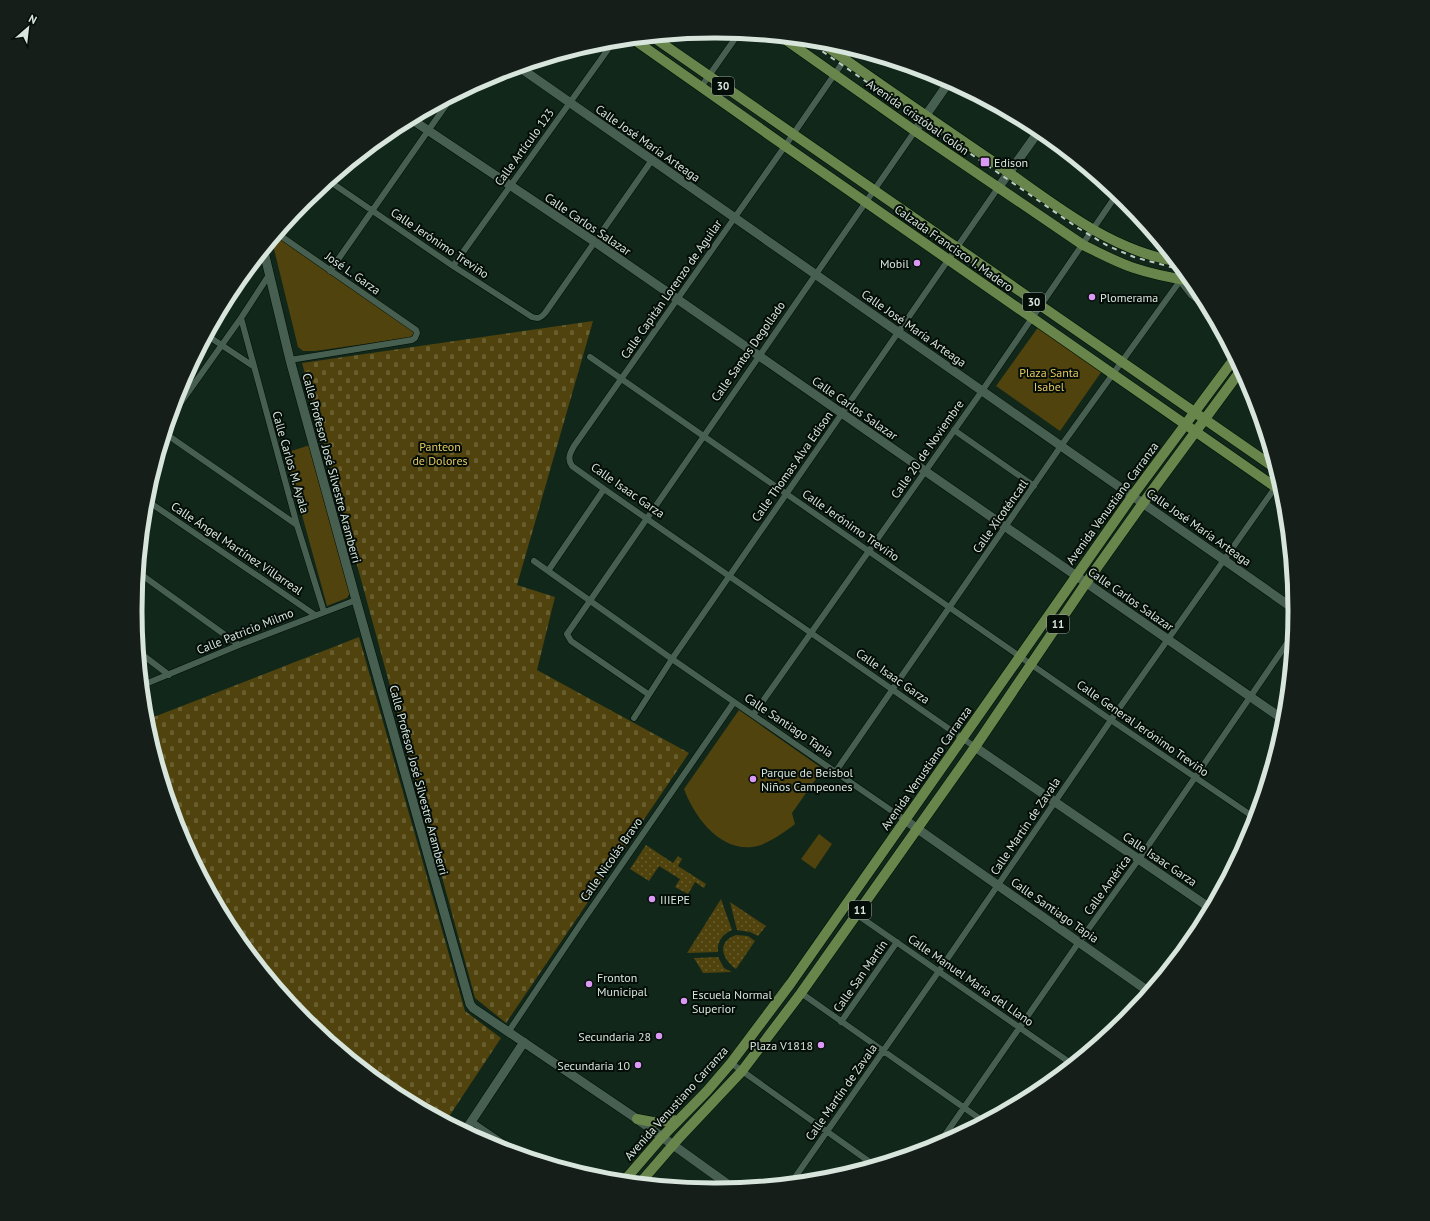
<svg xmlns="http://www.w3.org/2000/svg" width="1430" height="1221" viewBox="0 0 1430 1221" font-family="'PT Sans',sans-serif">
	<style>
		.grass { fill: url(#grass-dots) }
		.cemetery { fill: url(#cemetery-stones) }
		.green { fill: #50430d }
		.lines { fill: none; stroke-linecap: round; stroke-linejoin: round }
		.street-casing { stroke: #000f05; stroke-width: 7 }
		.secondary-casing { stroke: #000f05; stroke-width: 10 }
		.primary-casing { stroke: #000f05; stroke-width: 11 }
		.street { stroke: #475f50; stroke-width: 6 }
		.secondary { stroke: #475f50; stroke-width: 9 }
		.primary { stroke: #68854b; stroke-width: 10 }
		.rail { stroke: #bdccc3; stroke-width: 2; stroke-dasharray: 5 5; stroke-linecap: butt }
		.poi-dot { fill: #db99f5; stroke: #050d08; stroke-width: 1.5 }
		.labels { text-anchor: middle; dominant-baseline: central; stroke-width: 4; stroke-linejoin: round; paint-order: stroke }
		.shield { fill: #050d08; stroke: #98a49c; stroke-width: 1 }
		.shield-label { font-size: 11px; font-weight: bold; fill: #d7e5dc }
		.street-label { font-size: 12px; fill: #d7e5dc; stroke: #050d08 }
		.poi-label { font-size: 12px; fill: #d7e5dc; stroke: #050d08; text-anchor: start }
		.park-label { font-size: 12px; fill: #e3c760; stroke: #050d08 }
		.rim { fill: none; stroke: #d7e5dc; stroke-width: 5 }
	</style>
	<defs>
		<pattern id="grass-dots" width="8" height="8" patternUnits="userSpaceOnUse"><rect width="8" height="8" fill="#50430d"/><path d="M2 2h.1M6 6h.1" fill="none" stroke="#685e30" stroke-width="1.8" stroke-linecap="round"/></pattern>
		<pattern id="cemetery-stones" width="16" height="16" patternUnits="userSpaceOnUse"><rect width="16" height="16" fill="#50430d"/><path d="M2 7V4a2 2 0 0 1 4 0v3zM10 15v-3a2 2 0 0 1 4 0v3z" fill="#685e30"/></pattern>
	</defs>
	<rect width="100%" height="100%" fill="#10271a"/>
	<path class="grass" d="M646,845L673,863L678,856L682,859L678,866L706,884L704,888L695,882L688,894L675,887L680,879L659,866L649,881L630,869Z
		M721,899L732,930C723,934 717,941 718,952L687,953Z
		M730,902L766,926L758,936L750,932L737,930Z
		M736,935L748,936L755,941L736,969C722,959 716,942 736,935Z
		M718,957L724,968L732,972L703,973L694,958Z"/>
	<path class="cemetery" d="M593,321L517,585L555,597L537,670L689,753L506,1023L475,998L302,363Z
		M359,637L465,1011L501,1038L446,1121L393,1092L305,1020L233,932L180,832L147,723L146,720Z"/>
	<path class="green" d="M278,235L416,330L413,337L315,351H303L298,347L272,241Z
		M1039,326L1102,371L1060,431L996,386Z
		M310,445L350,593L347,598L327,606L285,453Z
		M739,710L823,769L792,813L795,824C785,832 773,840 761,845C724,857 695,819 684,789Z
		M819,834L832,844L815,869L801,859Z"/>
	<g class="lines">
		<g class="street-casing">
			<path id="street" d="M852,49L785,146L574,446C570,453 567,459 572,466L604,489L975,747
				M701,87L739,33
				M329,181L453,266L532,317C538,319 541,318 545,313L652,160
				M278,234L416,330L417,333L415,338L412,340L290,360
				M453,266L614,41
				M330,271L451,98
				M241,318L297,525L324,612
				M208,336L253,366
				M590,357L1111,720L1255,818
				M172,415L241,318L269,275
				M954,430L1034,486
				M166,434L297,525
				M146,500L315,615
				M534,561L672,659L905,820
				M548,571L604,489
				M139,573L239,645
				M140,653L169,675
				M143,685L239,645L356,600
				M648,694L571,641L567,634L915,131
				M753,715L982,391L1117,194
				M634,718L672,659L998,188
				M836,771L1061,446L1185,274
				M856,914L1072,1064
				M801,993L983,1121
				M841,1022L897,942
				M509,1031L582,922L734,702
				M731,1063L874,1165
				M471,1121L518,1153
				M938,1145L1079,942L1139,859L1292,636
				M791,1183L939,971L1111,720L1279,482
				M716,1190L722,1181"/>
		</g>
		<g class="secondary-casing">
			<path id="secondary" d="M519,67L1294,609
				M411,119L595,242L1284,720
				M915,131L949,82
				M998,188L1039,131
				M264,252L290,360L356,600L470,1004L473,1008L637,1119L733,1188
				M1181,280L1192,294L1205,304
				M975,747L1055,802L1210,908
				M905,820L1148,991
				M465,1131L524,1042"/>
		</g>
		<g class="primary-casing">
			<path id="primary" d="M653,37L1275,468
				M783,38L915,131L1083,245C1100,253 1116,262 1134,268C1152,274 1172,278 1191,281
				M633,39L785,146L1281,491
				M819,41C878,83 938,124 998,165C1053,203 1107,249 1175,261
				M637,1119L653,1122L678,1120
				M624,1181L662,1137L707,1091L731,1063L791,983L1133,495L1234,359
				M640,1183L679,1138L742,1071L801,993L975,747L1086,583L1143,503L1241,370"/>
		</g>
		<use href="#street" class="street"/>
		<use href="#secondary" class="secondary"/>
		<use href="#primary" class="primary"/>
		<path class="rail" d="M806,40L1078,228L1108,246L1134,257L1182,270"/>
	</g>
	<g class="poi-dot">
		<rect x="980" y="157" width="10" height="10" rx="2"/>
		<circle cx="917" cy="263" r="4"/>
		<circle cx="1092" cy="297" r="4"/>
		<circle cx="753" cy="779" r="4"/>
		<circle cx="652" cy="899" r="4"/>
		<circle cx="589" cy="984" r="4"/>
		<circle cx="684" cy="1001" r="4"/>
		<circle cx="659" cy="1036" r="4"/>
		<circle cx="821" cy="1045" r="4"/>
		<circle cx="638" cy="1065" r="4"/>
	</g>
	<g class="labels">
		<g class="shield">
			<rect x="712" y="77" width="22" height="18" rx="3"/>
			<rect x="1023" y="293" width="22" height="18" rx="3"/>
			<rect x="1047" y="615" width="22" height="18" rx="3"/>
			<rect x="849" y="901" width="22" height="18" rx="3"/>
		</g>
		<g class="shield-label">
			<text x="723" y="86">30</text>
			<text x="1034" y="302">30</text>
			<text x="1058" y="624">11</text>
			<text x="860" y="910">11</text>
		</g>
		<g class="street-label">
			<text transform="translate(918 117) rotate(35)">Avenida Cristóbal Colón</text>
			<text transform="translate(648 143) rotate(35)">Calle José María Arteaga</text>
			<text transform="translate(524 147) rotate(-54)">Calle Artículo 123</text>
			<text transform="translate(588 224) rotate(34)">Calle Carlos Salazar</text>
			<text transform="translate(440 243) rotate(34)">Calle Jerónimo Treviño</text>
			<text transform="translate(954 248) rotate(35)">Calzada Francisco I. Madero</text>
			<text transform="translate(353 273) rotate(35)">José L. Garza</text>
			<text transform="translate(671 289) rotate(-55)">Calle Capitán Lorenzo de Aguilar</text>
			<text transform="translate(914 328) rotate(35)">Calle José María Arteaga</text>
			<text transform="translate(748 351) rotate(-55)">Calle Santos Degollado</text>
			<text transform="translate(855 408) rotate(35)">Calle Carlos Salazar</text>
			<text transform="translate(927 449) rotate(-55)">Calle 20 de Noviembre</text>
			<text transform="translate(291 462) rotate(74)">Calle Carlos M. Ayala</text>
			<text transform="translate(792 466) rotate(-55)">Calle Thomas Alva Edison</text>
			<text transform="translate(332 468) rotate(75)">Calle Profesor José Silvestre Aramberri</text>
			<text transform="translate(628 490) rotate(35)">Calle Isaac Garza</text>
			<text transform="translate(1112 503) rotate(-54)">Avenida Venustiano Carranza</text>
			<text transform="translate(1000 516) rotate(-55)">Calle Xicoténcatl</text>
			<text transform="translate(851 525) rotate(35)">Calle Jerónimo Treviño</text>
			<text transform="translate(1199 527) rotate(35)">Calle José María Arteaga</text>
			<text transform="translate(237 548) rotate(34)">Calle Ángel Martínez Villarreal</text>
			<text transform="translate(1131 599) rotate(35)">Calle Carlos Salazar</text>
			<text transform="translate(245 631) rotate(-22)">Calle Patricio Milmo</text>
			<text transform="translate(893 676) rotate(35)">Calle Isaac Garza</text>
			<text transform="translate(789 725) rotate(34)">Calle Santiago Tapia</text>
			<text transform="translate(1143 728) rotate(35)">Calle General Jerónimo Treviño</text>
			<text transform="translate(926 768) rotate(-55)">Avenida Venustiano Carranza</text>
			<text transform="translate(419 780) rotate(75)">Calle Profesor José Silvestre Aramberri</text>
			<text transform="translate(1025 826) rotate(-56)">Calle Martín de Zavala</text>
			<text transform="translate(611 859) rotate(-55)">Calle Nicolás Bravo</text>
			<text transform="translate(1160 859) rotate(34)">Calle Isaac Garza</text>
			<text transform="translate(1107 885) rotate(-54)">Calle América</text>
			<text transform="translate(1055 910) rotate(35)">Calle Santiago Tapia</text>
			<text transform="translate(860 976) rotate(-55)">Calle San Martín</text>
			<text transform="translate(971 980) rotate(35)">Calle Manuel Maria del Llano</text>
			<text transform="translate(841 1092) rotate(-55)">Calle Martín de Zavala</text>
			<text transform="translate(676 1103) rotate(-48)">Avenida Venustiano Carranza</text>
		</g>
		<g class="poi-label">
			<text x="994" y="162">Edison</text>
			<text x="909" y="263" text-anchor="end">Mobil</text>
			<text x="1100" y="297">Plomerama</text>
			<text x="761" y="772">Parque de Beisbol<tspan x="761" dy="14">Niños Campeones</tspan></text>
			<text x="660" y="899">IIIEPE</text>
			<text x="597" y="977">Fronton<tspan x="597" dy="14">Municipal</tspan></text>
			<text x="692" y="994">Escuela Normal<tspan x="692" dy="14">Superior</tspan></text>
			<text x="651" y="1036" text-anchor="end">Secundaria 28</text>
			<text x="813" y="1045" text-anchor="end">Plaza V1818</text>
			<text x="630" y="1065" text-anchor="end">Secundaria 10</text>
		</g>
		<g class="park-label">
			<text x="1049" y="372">Plaza Santa<tspan x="1049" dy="14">Isabel</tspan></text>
			<text x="440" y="446">Panteon<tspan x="440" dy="14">de Dolores</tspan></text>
		</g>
	</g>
	<path d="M0 0H1430V1221H0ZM714 38H716A572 572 0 0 1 1288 610V611A572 572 0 0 1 716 1183H714A572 572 0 0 1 142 611V610A572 572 0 0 1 714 38Z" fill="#161e19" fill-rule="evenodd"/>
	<path class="rim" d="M714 38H716A572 572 0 0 1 1288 610V611A572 572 0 0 1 716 1183H714A572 572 0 0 1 142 611V610A572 572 0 0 1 714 38Z"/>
	<g transform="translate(28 28) rotate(28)" stroke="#050d08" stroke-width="3" paint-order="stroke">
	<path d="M0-3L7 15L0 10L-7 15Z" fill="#d7e5dc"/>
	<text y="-6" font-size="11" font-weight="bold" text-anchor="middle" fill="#d7e5dc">N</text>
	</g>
</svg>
